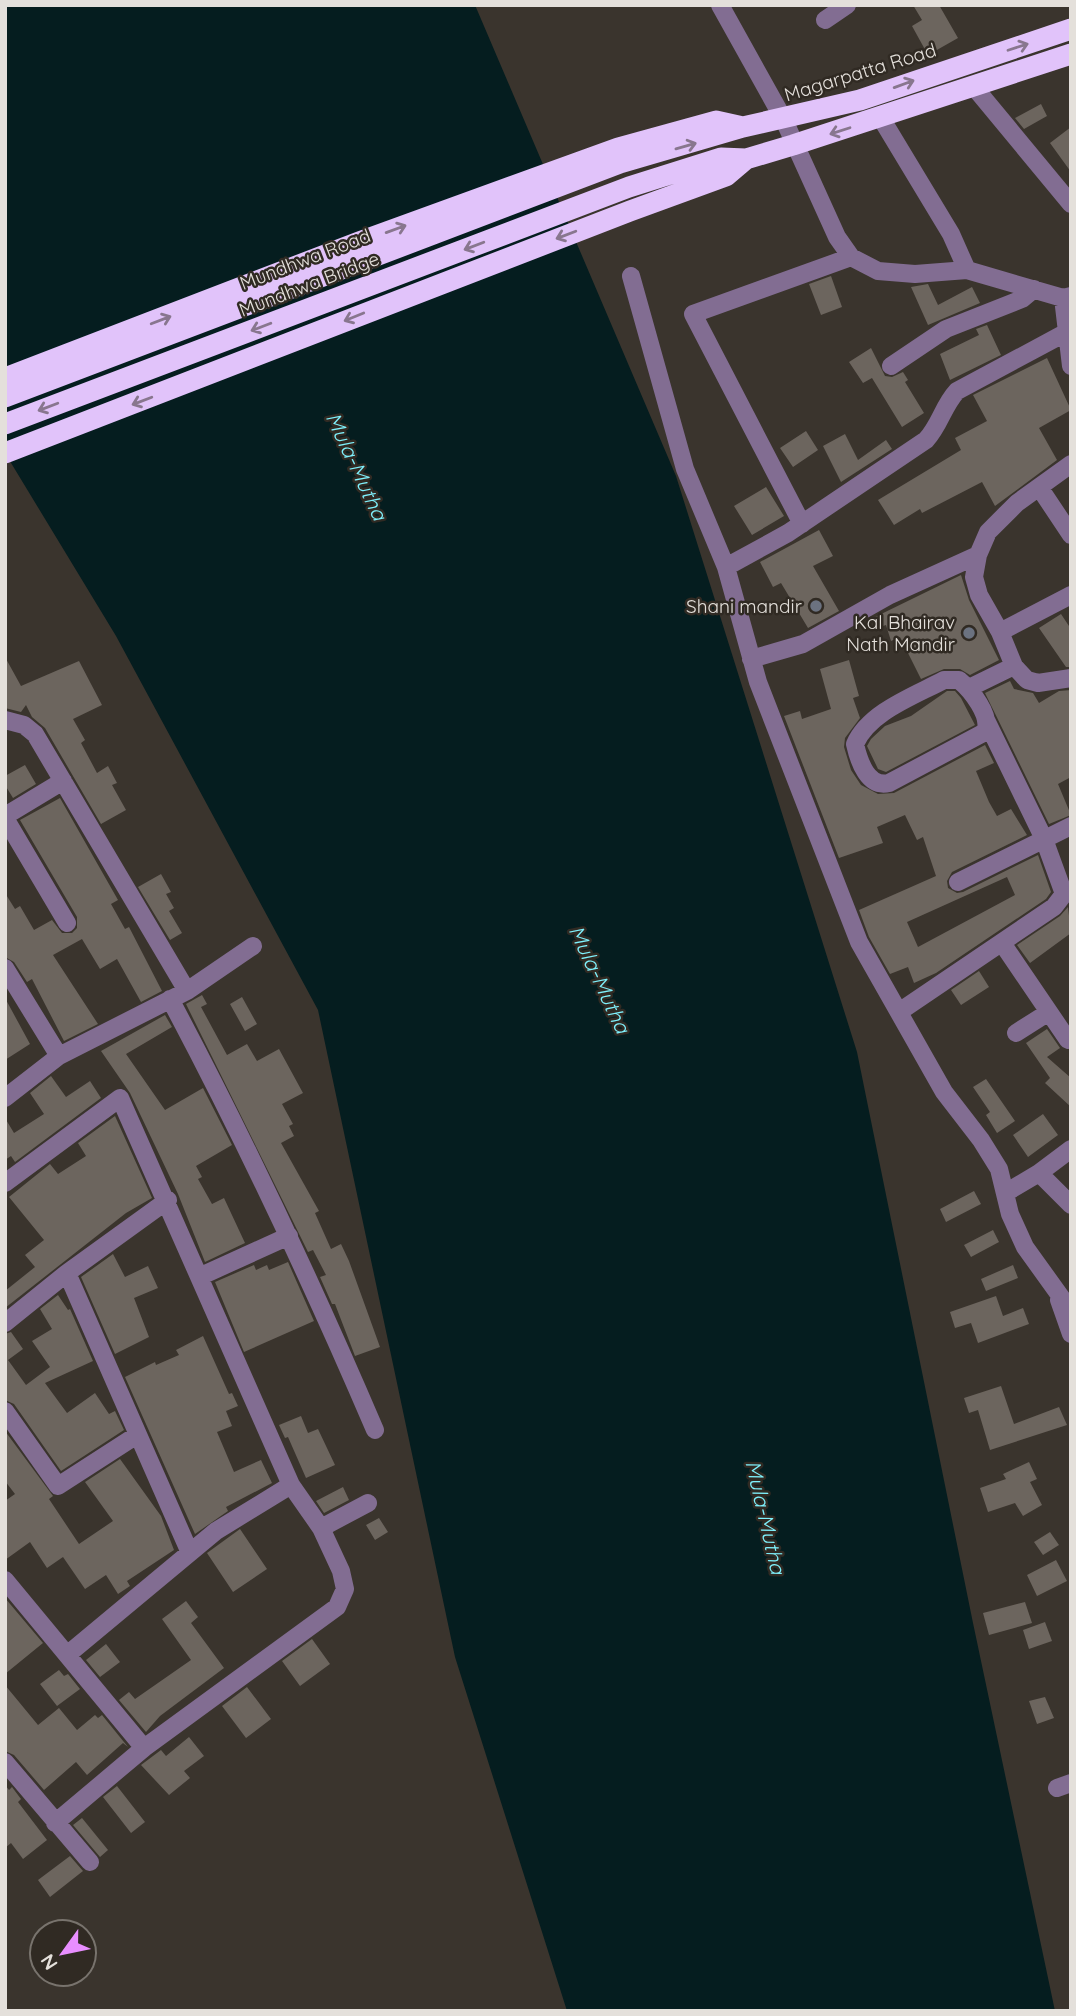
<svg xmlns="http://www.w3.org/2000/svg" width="1076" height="2016" viewBox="0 0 1076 2016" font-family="Quicksand,sans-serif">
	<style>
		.water { fill: #051d1f }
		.building { fill: #6c655e; fill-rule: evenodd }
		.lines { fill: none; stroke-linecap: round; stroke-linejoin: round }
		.minor { stroke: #826d92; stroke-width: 18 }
		.highway { stroke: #e1c3fa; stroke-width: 21 }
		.oneway { stroke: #88768e }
		.worship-dot { fill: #6b7280; stroke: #302a23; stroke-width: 2.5 }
		.labels { text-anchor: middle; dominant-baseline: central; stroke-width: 5; stroke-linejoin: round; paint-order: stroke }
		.street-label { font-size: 19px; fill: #e4e0db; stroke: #302a23 }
		.poi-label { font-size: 19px; fill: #e4e0db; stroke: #302a23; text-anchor: end }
		.water-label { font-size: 21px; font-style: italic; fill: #7ff2fd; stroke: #302a23 }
	</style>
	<rect width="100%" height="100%" fill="#3a342d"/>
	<path class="water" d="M5,5H475L676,476L857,1052L973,1623L1055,2011H567L455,1657L318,1010L116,636L5,453Z"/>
	<path class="building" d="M913,5H939L958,38L928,55L912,26L922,20Z
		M1041,104L1047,116L1024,129L1015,118Z
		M1071,127V172L1050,143Z
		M831,276L842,307L821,315L809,284Z
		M928,284L938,305L972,287L980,303L928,325L911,287Z
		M987,325L1001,355L950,380L940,354L979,335L976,329Z
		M871,348L885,376L892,377L903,372L908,380L905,382L924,413L902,427L872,378L863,383L849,362Z
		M1047,358L1071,410L1039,428L1057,460L995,506L982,482L922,513L920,509L894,525L878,500L961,450L955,438L987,421L973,395Z
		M806,431L818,450L793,467L780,448Z
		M845,434L858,460L886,440L892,449L841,482L823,446Z
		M766,487L784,516L752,535L734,506Z
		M819,530L833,556L813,566L839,611L808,628L781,583L773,587L760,562Z
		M961,575L969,600L999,660L970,675L960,669H944L921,679L900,637L891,641L886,625L877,628L873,618Z
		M1061,614L1071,629V667H1066L1039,628Z
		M5,657L21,686L79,661L102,705L73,719L85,740L81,743L97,773L108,766L117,783L112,785L126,810L101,824L45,728L32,717L26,705L21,712L5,708Z
		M849,660L859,696L853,698L860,718L845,738L844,747L851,770L861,785L878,794L894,793L985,745L994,763L976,771L989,802L997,816L1011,809L1027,835L952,872L947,881L948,888L957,893L963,892L1038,855L1051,892L1046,899L936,973L914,983L908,967L890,974L869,937L859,910L936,876L923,837L917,840L905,815L877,827L883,843L839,858L784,716L800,711L802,719L831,709L820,669ZM1007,877L1015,895L918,947L907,922Z
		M1010,681L1014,689L1033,693L1039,703L1059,691L1071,690V777L1058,784L1071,815L1049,824L985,693Z
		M947,691H955L961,698L975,725L886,772L878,769L867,746L871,739L885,726L911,716Z
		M25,765L36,784L13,798L5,785V776Z
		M60,798L118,900L111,904L125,929L129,927L162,991L141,1002L117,959L100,969L82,939L53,955L98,1024L64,1041L32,979L27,982L14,962L5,957V893L15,909L20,906L34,930L52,920L62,933H72L77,928V917L20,820Z
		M161,874L171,892L166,894L174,908L169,911L182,933L170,940L138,887Z
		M1068,907L1071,933L1030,963L1017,945L1060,916Z
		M979,971L989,987L961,1005L951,990Z
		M202,995L207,1004L201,1007L227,1055L247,1044L257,1061L279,1049L303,1093L282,1104L293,1124L289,1126L294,1136L281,1143L319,1211L315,1213L331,1249L341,1244L349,1261L380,1347L355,1356L335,1304H332L320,1277L326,1275L313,1250L308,1252L186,1004Z
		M242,997L257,1024L245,1031L230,1004Z
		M5,998L30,1044L5,1060Z
		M165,1015L172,1027L126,1054L165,1110L203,1088L232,1145L196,1166L202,1177L198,1179L212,1204L224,1198L245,1243L205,1262L178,1194L130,1093L101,1051Z
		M1047,1029L1060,1048L1047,1057L1071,1078V1107L1045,1083L1050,1078L1026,1043Z
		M51,1076L66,1097L90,1081L101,1098L15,1162L11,1156L5,1160V1118L14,1133L44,1114L30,1093Z
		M986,1079L1015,1121L997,1133L986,1115L990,1112L973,1087Z
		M1043,1114L1058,1135L1028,1157L1013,1135Z
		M115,1116L152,1198L126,1213L5,1308V1291L35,1267L25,1255L44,1240L9,1197L50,1164L58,1174L86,1156L78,1143Z
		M974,1191L981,1204L946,1222L940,1209Z
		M993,1230L999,1242L971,1257L964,1245Z
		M113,1254L125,1277L148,1266L158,1288L134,1298L149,1337L115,1354L81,1277Z
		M288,1262L314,1321L244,1352L215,1282L254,1265L256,1270L267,1265L269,1270Z
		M1013,1265L1018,1278L986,1291L981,1279Z
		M58,1295L68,1310L70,1309L93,1361L45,1383L67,1413L95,1393L109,1414L115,1411L124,1430L61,1471L14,1404L5,1400V1334L11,1332L23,1349L8,1360L26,1385L50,1367L32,1341L52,1329L40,1309Z
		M996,1296L1003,1316L1023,1308L1029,1324L978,1343L971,1323L955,1328L950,1312Z
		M203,1336L229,1394L232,1393L238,1406L226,1411L232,1426L217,1432L234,1472L261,1460L272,1483L226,1507L228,1511L195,1534L125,1377L155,1362L156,1365L179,1355L176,1350Z
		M1001,1386L1014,1424L1059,1407L1067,1425L990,1450L978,1410L969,1413L964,1398Z
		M301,1416L308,1433L318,1429L335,1465L306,1478L288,1437L285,1438L279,1425Z
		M5,1431L53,1496L49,1499L79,1544L113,1521L85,1482L120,1459L161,1516L174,1550L127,1581L130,1586L118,1594L106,1575L85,1589L63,1557L47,1568L30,1542L5,1560V1501L15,1494L5,1481Z
		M1029,1462L1037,1479L1030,1482L1042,1505L1023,1516L1015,1503L988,1512L980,1488L1006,1479L1003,1474Z
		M343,1487L349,1500L324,1513L316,1501Z
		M379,1518L388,1532L375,1540L366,1525Z
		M240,1529L267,1569L233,1592L207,1553Z
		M1050,1532L1059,1545L1043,1555L1034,1542Z
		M1056,1560L1067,1581L1037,1596L1027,1575Z
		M5,1598L43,1643L5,1674Z
		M186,1601L198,1617L191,1623L224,1668L160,1716L146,1732L119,1700L129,1692L135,1699L191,1660L162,1619Z
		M1025,1602L1032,1623L989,1635L983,1613Z
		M1045,1622L1052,1641L1029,1649L1023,1630Z
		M312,1639L330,1664L300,1686L282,1661Z
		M106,1644L120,1662L100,1677L86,1660Z
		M59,1670L64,1676L68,1674L80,1689L57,1706L40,1684Z
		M5,1685L38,1725L59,1708L77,1730L95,1715L98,1718L102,1715L128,1747L123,1743L87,1775L76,1762L44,1790L14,1755L5,1751Z
		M247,1687L271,1719L246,1738L222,1706Z
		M1045,1697L1054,1718L1037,1724L1029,1701Z
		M189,1737L204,1756L184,1771L190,1778L169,1795L141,1765L161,1750L166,1756Z
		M5,1785L9,1790L12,1787L21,1799L18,1802L47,1840L23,1859L11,1843L5,1848Z
		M117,1786L145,1822L131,1833L103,1797Z
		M82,1818L108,1850L100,1857L73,1825Z
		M70,1856L83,1871L50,1897L38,1880Z"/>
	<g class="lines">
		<path class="minor" d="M720,5L784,120L837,237L851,257L878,271L915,274L967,270L1063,298L1071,296
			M825,20L847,5
			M975,88L1071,204
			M881,118L951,234L967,270
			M631,276L685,469L726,567L758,682L859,942L944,1092L981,1140L999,1169L1010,1214L1025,1247L1071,1311
			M1063,298L1071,366
			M891,366L946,329L1022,299L1034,289
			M1071,464L1017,503L988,532L978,555L974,577L979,595L1000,632L1014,666L1027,680L1038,683L1071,678
			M1039,487L1071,535
			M802,524L693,314L851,257
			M726,567L788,533L926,440C940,425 943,406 957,391L1067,332
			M1000,632L1071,595
			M751,659L803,644L890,595L978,555
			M944,680H959C971,690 992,716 985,732L889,783C868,788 859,762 855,744C869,712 914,696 944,680Z
			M969,688L1014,666
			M5,720L24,725L35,734L187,991
			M5,816L63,781
			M5,818L67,923
			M958,882L1071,826
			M1002,943L1068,1040
			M5,968L59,1056
			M170,999C245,1140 312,1283 375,1430
			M899,1012L1054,907L1064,894L1044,839L986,720
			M1016,1033L1049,1012
			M5,1098L59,1056L187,991L253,946
			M1071,1149L1039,1173L1071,1205
			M5,1183L120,1098L291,1485L321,1528L341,1571L345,1589L337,1607L144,1748L55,1823
			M1007,1192L1039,1173
			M67,1273L190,1553
			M201,1276L289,1236
			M1059,1300L1071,1334
			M5,1323L67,1273L168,1200
			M5,1411L58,1486L137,1435
			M321,1528L368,1503
			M5,1580L144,1748
			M67,1655L216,1531L291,1485
			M5,1762L90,1862
			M1057,1788L1071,1783"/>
		<path class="highway" d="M5,378L359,242L618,148L716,121L743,127
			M5,397L620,163L743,127L860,100L1071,29
			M5,424L629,187L721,158L746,159L793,145L1071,54
			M5,453L630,211L726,176L746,159"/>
	</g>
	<defs><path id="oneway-shaft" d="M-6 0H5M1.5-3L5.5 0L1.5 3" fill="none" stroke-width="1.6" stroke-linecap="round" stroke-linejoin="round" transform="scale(1.75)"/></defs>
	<g class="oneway">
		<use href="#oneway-shaft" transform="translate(1018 47) rotate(-18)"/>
		<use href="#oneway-shaft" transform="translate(904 84) rotate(-20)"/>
		<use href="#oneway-shaft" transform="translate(840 131) rotate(162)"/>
		<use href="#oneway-shaft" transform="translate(686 146) rotate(-16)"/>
		<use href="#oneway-shaft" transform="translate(396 229) rotate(-20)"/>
		<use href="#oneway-shaft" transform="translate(566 235) rotate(159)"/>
		<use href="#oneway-shaft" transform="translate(474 246) rotate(159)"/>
		<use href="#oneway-shaft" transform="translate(354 317) rotate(158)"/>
		<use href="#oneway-shaft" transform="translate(161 320) rotate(-21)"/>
		<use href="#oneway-shaft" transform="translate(261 327) rotate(159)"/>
		<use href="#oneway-shaft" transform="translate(142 401) rotate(159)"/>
		<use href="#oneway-shaft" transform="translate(48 407) rotate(159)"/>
	</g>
	<g class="worship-dot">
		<circle cx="816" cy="606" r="7"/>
		<circle cx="969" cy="633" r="7"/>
	</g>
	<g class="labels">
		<g class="street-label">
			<text transform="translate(860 72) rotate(-17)">Magarpatta Road</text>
			<text transform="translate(305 259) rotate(-21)">Mundhwa Road</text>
			<text transform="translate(309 284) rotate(-21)">Mundhwa Bridge</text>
		</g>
		<g class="poi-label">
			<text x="802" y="606">Shani mandir</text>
			<text x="955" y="622">Kal Bhairav<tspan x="955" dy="22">Nath Mandir</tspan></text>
		</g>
		<g class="water-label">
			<text transform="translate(357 466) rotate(65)">Mula-Mutha</text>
			<text transform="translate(600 979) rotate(65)">Mula-Mutha</text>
			<text transform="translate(766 1517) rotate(77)">Mula-Mutha</text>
		</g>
	</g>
	<rect width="1076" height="2016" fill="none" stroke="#e4e0db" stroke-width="14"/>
	<g transform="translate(63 1953) rotate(237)"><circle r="33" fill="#302a23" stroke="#78736d" stroke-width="2"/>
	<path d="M0-5L12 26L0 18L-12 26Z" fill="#e88eff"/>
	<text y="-10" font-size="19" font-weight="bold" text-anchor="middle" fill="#e4e0db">N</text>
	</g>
</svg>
